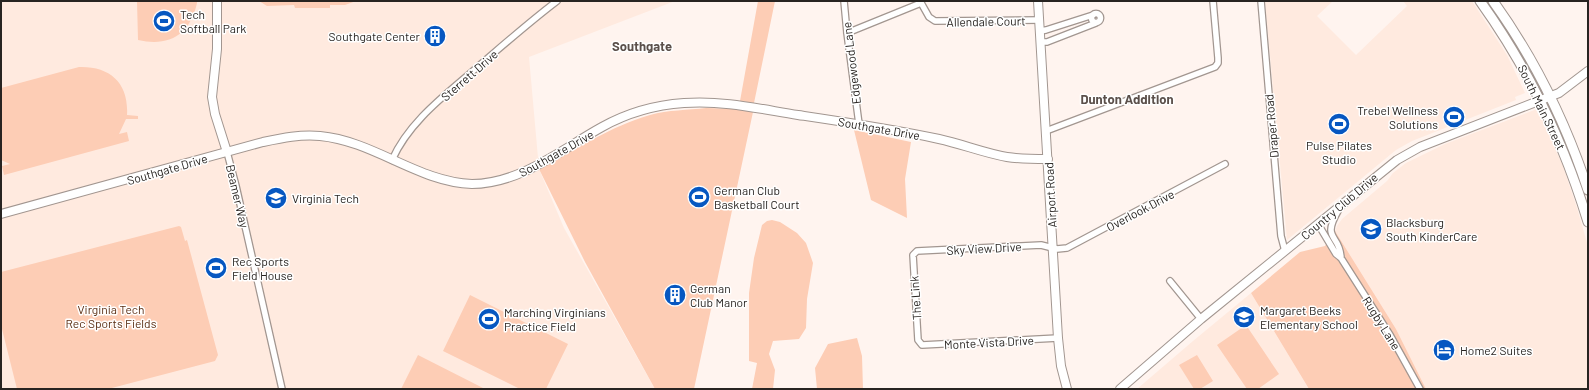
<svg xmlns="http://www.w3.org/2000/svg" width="1589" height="390" viewBox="0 0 1589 390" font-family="Barlow,sans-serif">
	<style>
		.built { fill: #ffeadf }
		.green { fill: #fdcdb5 }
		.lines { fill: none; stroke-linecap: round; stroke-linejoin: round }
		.street-casing { stroke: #a29690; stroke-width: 8 }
		.secondary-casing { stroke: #a29690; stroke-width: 10 }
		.primary-casing { stroke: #a29690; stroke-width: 11 }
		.street { stroke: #fff; stroke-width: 5.5 }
		.secondary { stroke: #fff; stroke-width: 8 }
		.primary { stroke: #fff; stroke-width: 9 }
		.labels { text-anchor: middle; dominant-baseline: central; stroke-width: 3; stroke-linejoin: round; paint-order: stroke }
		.poi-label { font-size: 12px; fill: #282421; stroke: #fff; text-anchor: start }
		.street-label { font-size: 12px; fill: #282421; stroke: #fff }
		.park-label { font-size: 12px; fill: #5b2e13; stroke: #fff }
		.neighbourhood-label { font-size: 13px; font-weight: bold; fill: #5b504b; stroke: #fff }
	</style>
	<rect width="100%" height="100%" fill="#fff4ef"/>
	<path class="built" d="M1,1H675L529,57L539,169L564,228L655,389H1Z
		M1265,1H1333L1317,16L1356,55L1407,6L1403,1H1472L1507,55L1525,93L1515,97L1516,100L1412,141L1396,150L1287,240Z
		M1537,109L1563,166L1577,208L1588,246V389H1426L1396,329L1335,231L1337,226L1342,219L1387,181L1393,173L1406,163L1445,144Z
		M1251,293L1309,389H1137L1193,341Z"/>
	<path class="green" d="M137,1H197V3C190,35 169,47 138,40Z
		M259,1H356L345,5H330V8H295L294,5L267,6Z
		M758,1H775L754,103L740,101Z
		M79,67C110,66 129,83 127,115L138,116V119H126L119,134L127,132L129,141L4,175L2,166L10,164L1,160V88Z
		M706,108L738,109L753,112L694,389H655L585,262L539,169C575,150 611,126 650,115C668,110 688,110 706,108Z
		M854,130L911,142L905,179L907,218L871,200Z
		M772,220L780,222L797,233L806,243L813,263L807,299L806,328L799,339L773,341L769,354L775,370L773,389H752L757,363L749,361V293L754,258L762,225L767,221Z
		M179,226L181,227L185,241L187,240L218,355L215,361L108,389H17L1,325V272Z
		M1335,231L1396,329L1426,389H1309L1251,293L1300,252L1325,246Z
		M470,295L568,344L546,389H520L443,351Z
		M1246,325L1279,374L1258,389H1247L1217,345Z
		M857,338L862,356L863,389H817L815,368L828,344Z
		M418,355L485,389H401Z
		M1197,355L1213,381L1200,389H1194L1179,365Z"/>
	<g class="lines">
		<g class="street-casing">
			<path id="street" d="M844,1L847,33L859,124
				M920,1L929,17L935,21L1040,20
				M1261,1L1281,236L1285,251
				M1091.5 18a4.5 4.5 0 1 1 9 0a4.5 4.5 0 1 1-9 0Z
				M1040,31L1046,30L1093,15
				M847,33L921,3
				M1041,42H1047L1096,23
				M1046,131L1215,67L1218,63V58L1213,1
				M227,152L236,186L282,389
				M392,160C409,122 444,96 474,70C501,47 528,23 557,1
				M1338,211C1321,241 1340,233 1341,258
				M1318,224L1336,254L1341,258L1390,335L1420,389
				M1170,281L1201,319
				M1058,338L922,345L918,340L913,255L917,251L1041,245L1057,249L1067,248L1225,164"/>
		</g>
		<g class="secondary-casing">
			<path id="secondary" d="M217,1V49L212,97L215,114L227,152
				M1038,1L1058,338L1061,366L1067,389
				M1,214L263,142C282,138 301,134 320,136C374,141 418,182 472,184C520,184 562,149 602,127C627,113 655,105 684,103C723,100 760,109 798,115C845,122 893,129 939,139C962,144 984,153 1007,157C1020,159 1034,159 1048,159
				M1120,389L1201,319L1397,160L1420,147L1559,93L1588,71"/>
		</g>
		<g class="primary-casing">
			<path id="primary" d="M1480,1C1528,68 1564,143 1588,222
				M1493,1C1534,58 1566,123 1588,190"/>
		</g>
		<use href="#street" class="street"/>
		<use href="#secondary" class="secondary"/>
		<use href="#primary" class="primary"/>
	</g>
	<defs>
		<g id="stadium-disc" transform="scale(1.15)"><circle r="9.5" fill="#0657c1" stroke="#fff"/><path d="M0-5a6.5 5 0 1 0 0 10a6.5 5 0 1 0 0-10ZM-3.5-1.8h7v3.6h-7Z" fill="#fff"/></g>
		<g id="building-disc" transform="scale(1.15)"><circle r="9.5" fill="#0657c1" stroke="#fff"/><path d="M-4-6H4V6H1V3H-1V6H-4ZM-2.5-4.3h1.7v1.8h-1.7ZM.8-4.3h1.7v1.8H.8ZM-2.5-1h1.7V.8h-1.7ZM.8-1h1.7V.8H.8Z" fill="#fff"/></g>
		<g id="university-disc" transform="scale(1.15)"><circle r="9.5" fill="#0657c1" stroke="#fff"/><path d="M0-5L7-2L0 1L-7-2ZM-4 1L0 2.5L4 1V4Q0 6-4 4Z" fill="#fff"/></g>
		<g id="school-disc" transform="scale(1.15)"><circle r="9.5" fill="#0657c1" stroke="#fff"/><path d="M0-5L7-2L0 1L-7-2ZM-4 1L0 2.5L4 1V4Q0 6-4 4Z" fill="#fff"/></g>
		<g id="hotel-disc" transform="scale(1.15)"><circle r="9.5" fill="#0657c1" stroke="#fff"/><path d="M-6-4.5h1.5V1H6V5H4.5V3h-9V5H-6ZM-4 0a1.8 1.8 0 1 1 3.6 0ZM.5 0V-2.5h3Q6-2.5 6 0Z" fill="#fff"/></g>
	</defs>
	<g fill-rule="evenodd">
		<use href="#stadium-disc" x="164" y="21"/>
		<use href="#building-disc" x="435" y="36"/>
		<use href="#stadium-disc" x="1454" y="117"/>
		<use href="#stadium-disc" x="1339" y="124"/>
		<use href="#stadium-disc" x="699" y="197"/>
		<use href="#university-disc" x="276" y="198"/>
		<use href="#school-disc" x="1371" y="229"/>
		<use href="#stadium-disc" x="216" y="268"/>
		<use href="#building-disc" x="675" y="295"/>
		<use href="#school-disc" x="1244" y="317"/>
		<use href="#stadium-disc" x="489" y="319"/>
		<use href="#hotel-disc" x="1444" y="350"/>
	</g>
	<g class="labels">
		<g class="poi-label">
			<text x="180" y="14">Tech<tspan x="180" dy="14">Softball Park</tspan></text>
			<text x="420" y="36" text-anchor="end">Southgate Center</text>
			<text x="1438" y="110" text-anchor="end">Trebel Wellness<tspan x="1438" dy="14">Solutions</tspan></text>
			<text x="1339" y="145" text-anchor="middle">Pulse Pilates<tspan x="1339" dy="14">Studio</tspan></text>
			<text x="714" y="190">German Club<tspan x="714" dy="14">Basketball Court</tspan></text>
			<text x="292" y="198">Virginia Tech</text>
			<text x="1386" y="222">Blacksburg<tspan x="1386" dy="14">South KinderCare</tspan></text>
			<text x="232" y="261">Rec Sports<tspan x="232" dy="14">Field House</tspan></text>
			<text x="690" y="288">German<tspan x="690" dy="14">Club Manor</tspan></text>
			<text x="1260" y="310">Margaret Beeks<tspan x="1260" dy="14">Elementary School</tspan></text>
			<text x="504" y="312">Marching Virginians<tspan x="504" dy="14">Practice Field</tspan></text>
			<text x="1460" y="350">Home2 Suites</text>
		</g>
		<g class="street-label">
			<text transform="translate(986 21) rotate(-1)">Allendale Court</text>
			<text transform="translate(851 63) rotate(-97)">Edgewood Lane</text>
			<text transform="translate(469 75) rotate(-41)">Sterrett Drive</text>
			<text transform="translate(1542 107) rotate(64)">South Main Street</text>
			<text transform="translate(1271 126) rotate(-95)">Draper Road</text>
			<text transform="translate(879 128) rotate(10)">Southgate Drive</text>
			<text transform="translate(556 153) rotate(-29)">Southgate Drive</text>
			<text transform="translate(167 169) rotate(-16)">Southgate Drive</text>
			<text transform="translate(1050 195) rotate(-93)">Airport Road</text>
			<text transform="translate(238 196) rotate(77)">Beamer Way</text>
			<text transform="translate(1339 206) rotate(-40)">Country Club Drive</text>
			<text transform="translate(1140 210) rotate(-28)">Overlook Drive</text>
			<text transform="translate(984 248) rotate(-3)">Sky View Drive</text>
			<text transform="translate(915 298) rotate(-94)">The Link</text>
			<text transform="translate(1382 323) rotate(58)">Rugby Lane</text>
			<text transform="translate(989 342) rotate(-3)">Monte Vista Drive</text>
		</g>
		<g class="park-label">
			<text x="111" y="309">Virginia Tech<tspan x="111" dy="14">Rec Sports Fields</tspan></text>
		</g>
		<g class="neighbourhood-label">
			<text x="642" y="46">Southgate</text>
			<text x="1127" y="99">Dunton Addition</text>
		</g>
	</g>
	<rect width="1589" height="390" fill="none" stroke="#282421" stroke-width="4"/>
</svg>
